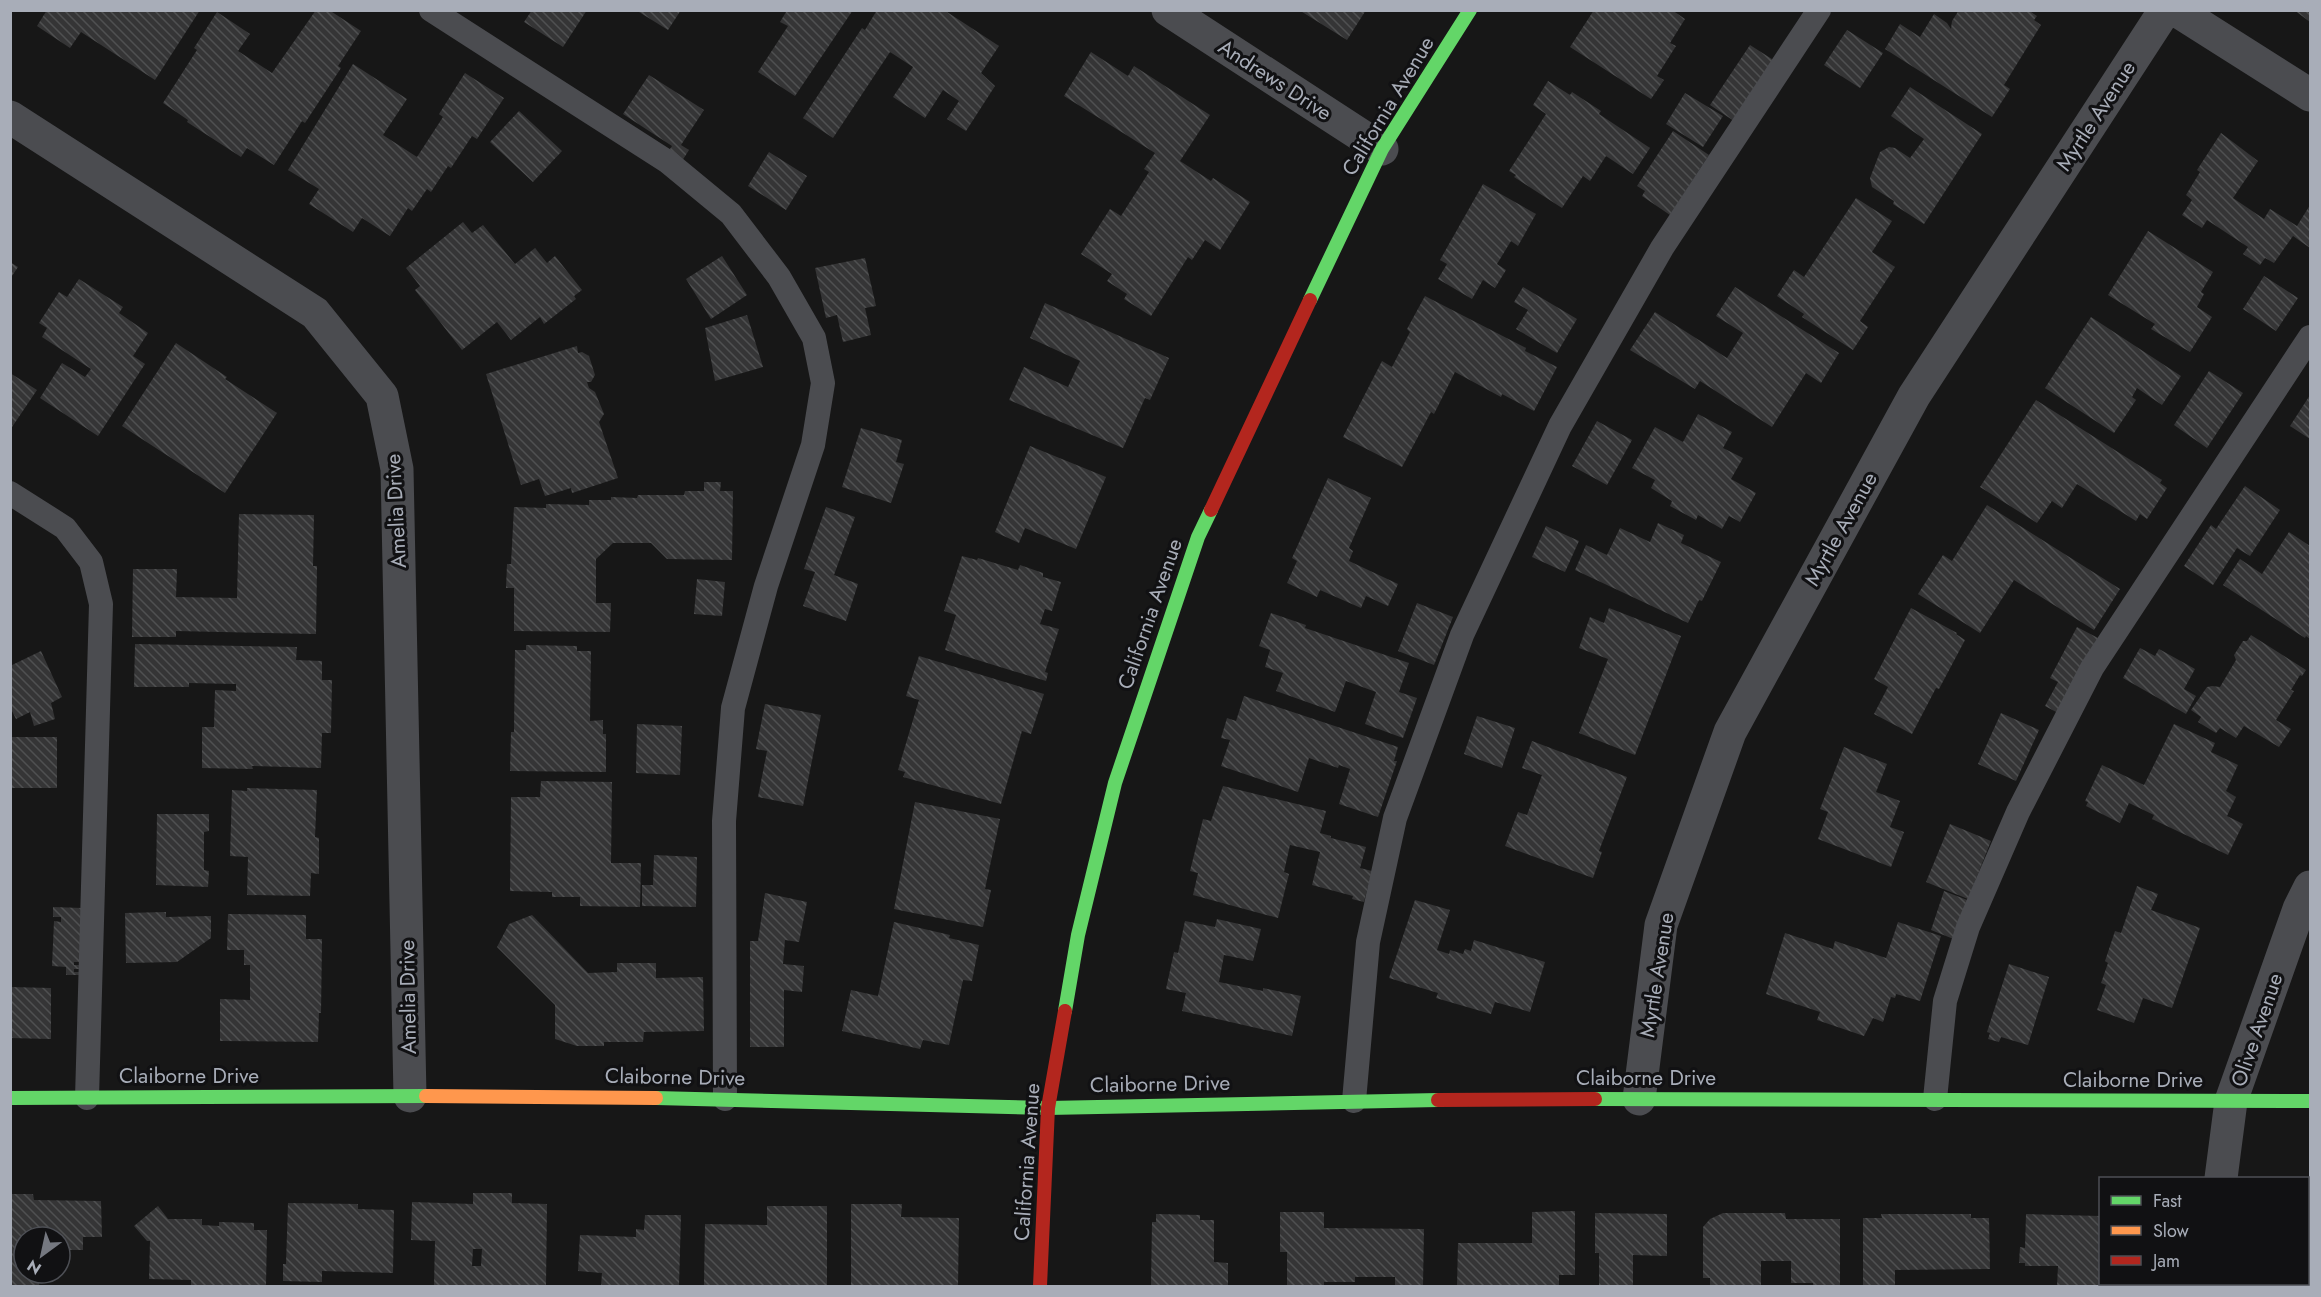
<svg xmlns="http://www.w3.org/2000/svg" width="2321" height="1297" viewBox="0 0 2321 1297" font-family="Jost,sans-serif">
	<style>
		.building { fill: url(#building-back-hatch); fill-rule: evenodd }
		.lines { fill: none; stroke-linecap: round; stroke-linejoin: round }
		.lane { stroke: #4b4c50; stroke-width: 24 }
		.street { stroke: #4b4c50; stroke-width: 33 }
		.fast { stroke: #63d668; stroke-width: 14 }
		.slow { stroke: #ff974d; stroke-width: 14 }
		.jam { stroke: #b3261e; stroke-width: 14 }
		.labels { text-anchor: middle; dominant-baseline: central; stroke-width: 6; stroke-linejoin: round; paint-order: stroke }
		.street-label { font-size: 21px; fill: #a8adb8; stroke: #111113 }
	</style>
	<defs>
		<pattern id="building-back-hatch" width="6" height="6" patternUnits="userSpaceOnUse" patternTransform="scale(1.5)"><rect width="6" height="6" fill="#353536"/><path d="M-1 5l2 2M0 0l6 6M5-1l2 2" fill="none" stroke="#4f5051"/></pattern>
	</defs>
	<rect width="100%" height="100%" fill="#171717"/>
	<path class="building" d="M47,10H200L155,80L81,32L70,48L37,26Z
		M316,10H329L361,31L338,66L341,68L305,123L302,121L274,165L247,148L241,157L187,122L188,120L163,103L197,50L194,48L217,12L250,34L238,51L272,73Z
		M532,10H587L563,47L524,22Z
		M640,10H681L668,30L639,12Z
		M784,10H853L795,96L758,72L788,26L780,22L786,12Z
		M877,10H944L999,46L981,73L995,86L966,131L947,119L959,101L943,90L925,118L893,97L913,67L890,52L833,138L803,118L862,28L865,30Z
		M1299,10H1366L1347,40Z
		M1594,10H1672L1685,19L1670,43L1676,46L1657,76L1664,80L1651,99L1570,47Z
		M1959,10H2028L2037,16L2034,20L2041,25L2004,85L2010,89L1992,117L1885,49L1900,24L1920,37L1934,14L1947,23L1951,29L1952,21Z
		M2294,10H2310V22Z
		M1847,30L1883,53L1860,88L1824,65Z
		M1750,45L1775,61L1734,121L1710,105Z
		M1091,52L1128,76L1134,66L1210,115L1180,161L1211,181L1213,178L1250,202L1220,250L1205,240L1192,260L1188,257L1151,316L1124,299L1127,294L1107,281L1112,274L1081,254L1110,209L1121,216L1149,172L1144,169L1155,153L1064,96Z
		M353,64L407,99L383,135L417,157L443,117L439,114L465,73L504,98L477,139L472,136L451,168L448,166L431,192L427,189L412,211L408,208L390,236L362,218L353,232L309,204L319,189L288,170Z
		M649,75L704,110L681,145L689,150L682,161L668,152L672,146L623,114Z
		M1548,81L1570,95L1572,92L1601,111L1599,114L1650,148L1633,174L1606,156L1590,181L1583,176L1562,208L1514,177L1516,175L1509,171L1546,114L1533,105Z
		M1910,87L1982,134L1924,224L1893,204L1894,201L1872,187L1870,178L1880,152L1889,147L1895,148L1910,158L1924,139L1891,116Z
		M1685,93L1723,116L1703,147L1666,124Z
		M519,111L562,151L533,182L490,142Z
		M1673,131L1709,155L1670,215L1642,196L1645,191L1637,186Z
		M2221,133L2258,161L2233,198L2264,219L2270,209L2297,226L2310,205V248L2293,236L2274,263L2265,258L2260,265L2243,254L2248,247L2207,220L2202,228L2182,215L2192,200L2186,195L2200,172L2197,170Z
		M769,152L807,176L786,210L748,186Z
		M1483,184L1536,214L1518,246L1511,241L1497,264L1506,270L1495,288L1483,280L1472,299L1438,279L1447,264L1440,260Z
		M1856,198L1892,221L1872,252L1895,267L1860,321L1868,327L1853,350L1802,317L1804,314L1777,296L1794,270L1804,277Z
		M463,222L472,233L483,225L515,264L535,248L547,263L555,256L582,290L574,296L576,299L544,324L540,317L511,340L497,322L462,350L415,290L420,286L406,268Z
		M2148,231L2213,272L2201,292L2204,294L2197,307L2212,317L2190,352L2151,329L2155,324L2108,295Z
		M722,256L747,295L711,319L686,279Z
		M865,258L876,306L865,308L871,335L843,342L837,315L826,318L815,268Z
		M10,262L18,267L10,279Z
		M2264,276L2298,298L2276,331L2243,309Z
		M79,279L123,307L119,313L148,333L133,356L145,364L98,436L40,398L62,363L85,377L91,369L42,337L47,328L39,323L59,292L67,297Z
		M1523,287L1577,319L1557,353L1516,329L1528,310L1514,302Z
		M1735,287L1839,353L1821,383L1806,373L1772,427L1700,381L1695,389L1630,350L1655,312L1727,358L1743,333L1716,316Z
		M1425,296L1526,348L1525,351L1557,367L1534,411L1502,394L1501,397L1455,372L1434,414L1431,412L1402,467L1343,437L1382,361L1392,367L1410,332L1407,329Z
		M1045,303L1169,358L1150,400L1145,398L1123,448L1009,400L1024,367L1068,387L1080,361L1030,338Z
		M747,315L763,367L715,381L705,328Z
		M2091,317L2181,376L2162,405L2137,388L2132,397L2136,400L2114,433L2045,388Z
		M176,343L227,377L225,379L277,413L225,493L122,426Z
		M577,346L578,353L582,352L589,356L595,375L591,382H587L589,388L595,392L604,414L599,422L618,478L572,493L571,488L545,496L539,479L521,485L486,374Z
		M2209,371L2243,393L2207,448L2174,425Z
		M10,373L37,390L10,430Z
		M2310,395V439L2290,426Z
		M2036,400L2162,480L2160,483L2167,488L2147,519L2140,514L2136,521L2077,484L2062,508L2052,501L2037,523L1980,487Z
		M1698,414L1732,432L1723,448L1743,458L1731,479L1756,493L1740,522L1729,516L1722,529L1698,515L1696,520L1670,506L1672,501L1651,488L1655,480L1632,468L1655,427L1683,442Z
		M1597,421L1632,440L1607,485L1572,466Z
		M861,428L902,440L896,462L904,464L891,503L842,487Z
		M1030,446L1106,477L1076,549L1025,528L1019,543L995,532Z
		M1328,478L1371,498L1349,548L1353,551L1349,561L1398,584L1388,606L1366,596L1361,608L1320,590L1317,597L1287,583L1297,561L1292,558Z
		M704,482H721L720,491H733L732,560L667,559L651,543H613L596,559V603H611L610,632L514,631V588H506L507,564H511L514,507L546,508V504L589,505V500H611V497L637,498L638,495H684L685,491H704Z
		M2245,486L2280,510L2250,556L2237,548L2213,585L2184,566L2211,525L2216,529Z
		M1987,505L2120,589L2094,630L2014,580L1980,633L1918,594L1943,555L1952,561Z
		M826,507L855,517L834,575L858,584L846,621L803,606L815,572L804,569Z
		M239,514L314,515L313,566H317L316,634L176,631V637H132L133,569H177L176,597L237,598Z
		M1658,523L1684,535L1681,543L1721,562L1702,601L1699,600L1688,623L1575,570L1586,545L1607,555L1620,528L1650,542Z
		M1546,526L1579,541L1565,572L1532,557Z
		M2289,532L2310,546V639L2306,636L2305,638L2223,585L2240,559L2262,574Z
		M962,556L977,560L978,558L1018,570L1020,565L1043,573V577L1061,582L1052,611L1045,609L1040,624L1059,629L1045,672L1048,673L1046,681L945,650L956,615L944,611Z
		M697,579L725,582L722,616L694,614Z
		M1417,603L1453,617L1434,665L1398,651Z
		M1609,608L1681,636L1635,755L1579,733L1608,659L1579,648L1590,617L1604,623Z
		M1911,608L1957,633L1956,634L1965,640L1939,689L1936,688L1912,734L1874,714L1888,687L1874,679Z
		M1271,613L1306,625L1305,628L1409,663L1399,692L1417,698L1403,738L1365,724L1376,692L1346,681L1335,712L1276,691L1283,673L1265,667L1270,650L1259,646Z
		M2077,627L2098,638L2058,713L2045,706L2058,682L2050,678Z
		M2251,635L2306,670L2302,676L2300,675L2291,690L2294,691L2276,720L2291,729L2279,747L2244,726L2236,738L2220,728L2216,733L2198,722L2201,717L2191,710L2207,687L2212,686L2220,687L2236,660L2234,655L2243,641H2247Z
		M135,644L297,647L296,660L322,661V680H332L331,733H322L321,768L252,766L253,769L202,768V727H214L215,690L236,691V684L189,683V687H134Z
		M526,645L577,646V651H591L590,721L603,720V734H606V772L510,771L511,732H514L515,650H526Z
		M2140,648L2155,656L2159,649L2195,669L2184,689L2196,696L2186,714L2123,678Z
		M41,651L62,697L51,703L55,719L34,726L30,712L16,719L10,707V666Z
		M919,656L1044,694L1031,734L1022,731L1001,804L903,777L905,772L898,770L919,700L906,696Z
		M1244,696L1398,747L1394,761H1397L1378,817L1339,804L1350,769L1339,765L1338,768L1309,758L1298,792L1221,766L1230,740L1221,738L1227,718L1236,721Z
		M765,704L821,715L803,806L758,797L767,751L756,749Z
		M2001,713L2039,730L2016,781L1978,764Z
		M1477,716L1515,728L1502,768L1464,754Z
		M637,724L682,726L680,775L636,773Z
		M2174,724L2215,743L2211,752L2238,765L2226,791L2236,797L2227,816L2243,824L2228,855L2152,819L2154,815L2129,803L2120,823L2086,806L2088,802L2085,801L2102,765L2144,785Z
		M10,737H57V788H10Z
		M1532,741L1627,777L1599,851L1602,852L1593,878L1505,846L1518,812L1527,815L1542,775L1522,768Z
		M1844,747L1887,764L1876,792L1900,801L1890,827L1904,832L1891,867L1818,839L1828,812L1820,809Z
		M541,781L612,782L611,863H641L640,907L580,906V897H552V892L510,891L511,797H540Z
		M1223,786L1326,811L1320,833L1331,836V838L1366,847L1360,868L1372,871L1364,902L1352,899L1353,896L1312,885L1320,852L1290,845L1284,872L1289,874L1278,918L1193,895L1198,873L1190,871L1203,819L1211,821Z
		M247,788L317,790L315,837L319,838V874L311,873L310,896L247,895L248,857L230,856L232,790L247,791Z
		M915,802L1000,819L985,889L991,890L983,927L894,909Z
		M157,814H209V831L204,832V870L209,871L208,887L156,885Z
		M1950,824L1991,841L1968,899L1926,882Z
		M654,855L697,857L696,907L642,906V885H653Z
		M2137,886L2158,894L2151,910L2200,928L2172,1008L2143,998L2134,1023L2097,1010L2106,985L2101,983L2108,963L2105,961L2115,931L2121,933Z
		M1944,891L1975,903L1961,942L1931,930Z
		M765,893L807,902L799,942L785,940L783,964L804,966L802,992L784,990V1047H750V941H758Z
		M1415,900L1450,910L1437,950L1449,954L1450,950L1463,954L1465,949L1471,951L1474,940L1545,962L1530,1012L1495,1002L1491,1014L1436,998L1438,993L1389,978Z
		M53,907L82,908L80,962H74V965H80V969H74V972H79V975H66V967L52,966L54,921L61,922V917H53Z
		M166,912V917L211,916V938L177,962L126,963L125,913Z
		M228,914L306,915V939H322L321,1013H319L318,1042L220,1041V999L250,1000V965H244V950H227Z
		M532,915L588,973L617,972V963H656V978L703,977L704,1031L644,1032L643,1042H604V1046H577L555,1039V1005L497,947L509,924Z
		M1217,919L1261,929L1253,961L1224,955L1219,982L1263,991V988L1301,996L1292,1036L1182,1011L1186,993L1166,989L1174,952L1178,953L1185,921L1215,927Z
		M894,922L950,935L949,938L979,945L972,981L963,980L949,1045L923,1040L920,1049L842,1031L851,990L878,996Z
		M1898,922L1941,936L1920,1001L1896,994L1895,998L1891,997L1883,1022L1873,1018L1864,1036L1817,1020L1820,1012L1766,994L1785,933L1833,949L1835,941L1886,958Z
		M2009,964L2049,977L2028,1045L2001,1037L1999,1042L1988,1039L1990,1033L1987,1032Z
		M10,987L51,988V1039L10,1038Z
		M473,1193H512V1203L547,1204L546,1286H434L435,1241L411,1240L412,1202L473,1204ZM473,1249H482L481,1266H472Z
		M10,1194H33L34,1200L101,1201L102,1237H83V1250H60V1237H24V1273H57V1277H40L39,1286H10Z
		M288,1203L358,1204V1209L394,1210L393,1273L322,1271V1282L283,1281V1264H286Z
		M851,1204H902L901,1217L959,1218L958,1286H851Z
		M158,1206L168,1219H202V1225L219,1226V1222L254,1223V1230H267L266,1286H191V1280L149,1279L150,1241H147L134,1226Z
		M767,1206H827V1286L704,1285L705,1224L767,1225Z
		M1575,1211V1275H1559V1286H1457L1458,1243H1532V1212Z
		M1280,1212H1324V1228L1424,1229L1423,1286H1395V1277H1355V1282H1324V1286H1287V1252H1280Z
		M1595,1213L1667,1214V1256L1633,1255V1286H1599V1253H1595Z
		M1723,1213H1785L1786,1219H1840V1286H1813V1283H1791V1261H1761V1286H1710V1278H1703V1227L1710,1219Z
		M1156,1214L1200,1215V1220H1214V1262L1228,1263V1286H1151L1152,1222H1156Z
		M1881,1214H1971V1218H1989L1990,1269L1895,1270V1286H1863V1218H1882Z
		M2026,1214L2100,1216V1284H2103V1286H2057L2058,1266H2025V1263H2019L2020,1247L2025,1248Z
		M645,1215H681L679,1286H601L602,1273L578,1271L580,1235L636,1237V1229L644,1230Z
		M2308,1224H2310V1286H2284V1284H2308Z"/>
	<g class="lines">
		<path class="lane" d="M431,10L668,162L731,214L779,277L814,338L823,383L813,445L766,586L733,708L724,821L725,1099
			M10,493L65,528L91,562L101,604L87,1098
			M1935,1099L1945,1001L1968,927L2018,812L2092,668L2310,337
			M1354,1101L1368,942L1395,818L1462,635L1560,426L1662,248L1819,10"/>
		<path class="street" d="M1168,10L1382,149
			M2176,10L2310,95
			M10,117L315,313L382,396L397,469L410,1096
			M1639,1099L1661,925L1730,732L1914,396L2165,10
			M2221,1178L2231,1101L2299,909L2310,887
			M2205,1286L2206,1284"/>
		<path class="fast" d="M1310,300L1382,149L1470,10
			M1065,1011L1078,935L1115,783L1198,537L1211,510
			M10,1098L426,1096
			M656,1098L1048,1108L1438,1100
			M1595,1099L2310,1101"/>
		<path class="slow" d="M426,1096L656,1098"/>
		<path class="jam" d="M1211,510L1310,300
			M1438,1100L1595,1099
			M1040,1286L1048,1108L1065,1011"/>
	</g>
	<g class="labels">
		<g class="street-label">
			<text transform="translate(1275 80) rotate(33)">Andrews Drive</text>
			<text transform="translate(1388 106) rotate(-59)">California Avenue</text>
			<text transform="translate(2096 116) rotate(-57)">Myrtle Avenue</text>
			<text transform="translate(396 511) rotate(-93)">Amelia Drive</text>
			<text transform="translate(1841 529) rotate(-61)">Myrtle Avenue</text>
			<text transform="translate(1150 614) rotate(-71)">California Avenue</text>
			<text transform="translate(1657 975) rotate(-81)">Myrtle Avenue</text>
			<text transform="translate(408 997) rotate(-91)">Amelia Drive</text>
			<text transform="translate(2257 1030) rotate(-71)">Olive Avenue</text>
			<text x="189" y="1076">Claiborne Drive</text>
			<text transform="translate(675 1077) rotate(1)">Claiborne Drive</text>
			<text x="1646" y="1078">Claiborne Drive</text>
			<text x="2133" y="1080">Claiborne Drive</text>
			<text transform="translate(1160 1084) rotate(-1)">Claiborne Drive</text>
			<text transform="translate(1027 1162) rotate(-86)">California Avenue</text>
		</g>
	</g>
	<rect width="2321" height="1297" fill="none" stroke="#a8adb8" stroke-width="24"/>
	<rect x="2099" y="1177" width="210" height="108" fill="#111113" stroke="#4d4f55" stroke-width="1.5"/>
	<rect x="2111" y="1196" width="30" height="9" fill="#63d668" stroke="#4d4f55" stroke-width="1.5"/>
	<text x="2153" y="1207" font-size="18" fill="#a8adb8">Fast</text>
	<rect x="2111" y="1226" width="30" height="9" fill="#ff974d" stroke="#4d4f55" stroke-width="1.5"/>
	<text x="2153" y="1237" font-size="18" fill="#a8adb8">Slow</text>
	<rect x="2111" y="1256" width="30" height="9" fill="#b3261e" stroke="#4d4f55" stroke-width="1.5"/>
	<text x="2153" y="1267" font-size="18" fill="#a8adb8">Jam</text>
	<g transform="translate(42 1255) rotate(213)"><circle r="28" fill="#111113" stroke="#4d4f55" stroke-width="1.5"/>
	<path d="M0-4.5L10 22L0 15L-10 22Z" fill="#757880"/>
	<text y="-9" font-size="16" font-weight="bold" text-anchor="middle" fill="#a8adb8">N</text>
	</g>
</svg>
